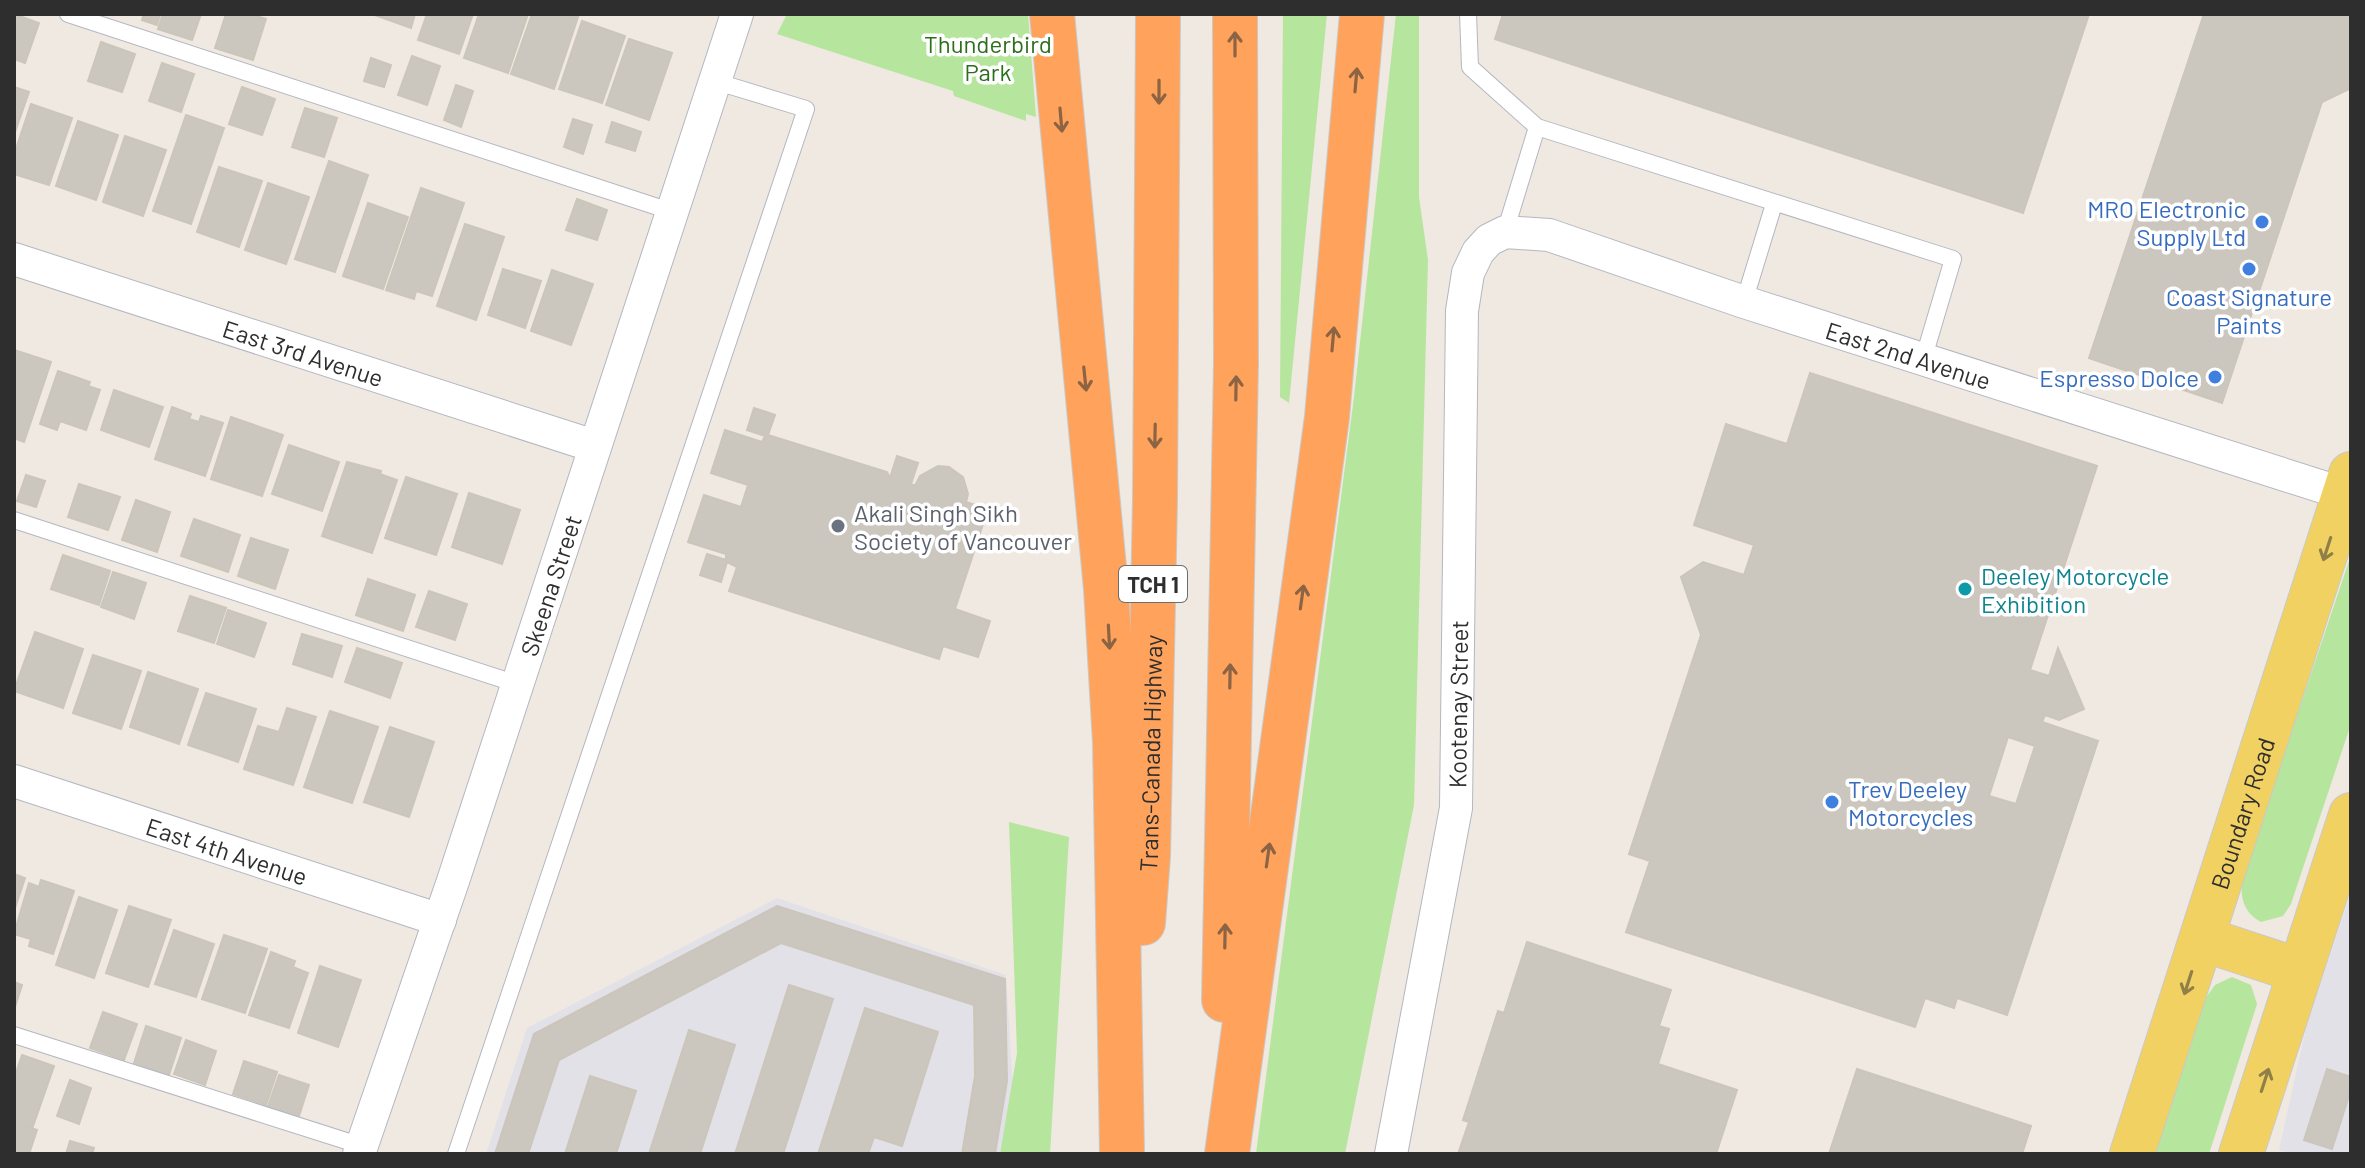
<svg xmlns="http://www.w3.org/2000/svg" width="2365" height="1168" viewBox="0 0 2365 1168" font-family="Barlow,sans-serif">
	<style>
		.industrial { fill: #e3e1e8 }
		.green { fill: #b6e59e }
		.building { fill: #cbc7bf; stroke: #cbc5ba; stroke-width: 2; fill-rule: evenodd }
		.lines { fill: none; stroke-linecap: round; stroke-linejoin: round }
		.service-casing { stroke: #b4b7c1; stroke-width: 18 }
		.minor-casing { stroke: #b4b7c1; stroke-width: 34 }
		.primary-casing { stroke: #c9c9c9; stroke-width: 46 }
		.motorway-casing { stroke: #c9c9c9; stroke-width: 46 }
		.service { stroke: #fff; stroke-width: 16 }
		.minor { stroke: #fff; stroke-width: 32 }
		.primary { stroke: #f2d163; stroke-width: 44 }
		.motorway { stroke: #ffa35c; stroke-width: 44 }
		.oneway { stroke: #8c6343 }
		.oneway2 { stroke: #908048 }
		.shop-dot { fill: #3f7fe0; stroke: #fff; stroke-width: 3 }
		.worship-dot { fill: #6b7280; stroke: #fff; stroke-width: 3 }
		.culture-dot { fill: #0f9aa8; stroke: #fff; stroke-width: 3 }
		.labels { text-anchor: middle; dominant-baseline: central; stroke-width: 7; stroke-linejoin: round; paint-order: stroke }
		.shield { fill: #fff; stroke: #6d6d6d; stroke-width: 2 }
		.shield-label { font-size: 22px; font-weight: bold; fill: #2e2e2e }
		.park-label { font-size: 24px; fill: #2c6e1b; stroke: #fff }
		.shop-label { font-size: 24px; fill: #366cbe; stroke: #fff; text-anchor: end }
		.street-label { font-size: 24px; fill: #2e2e2e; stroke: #fff }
		.worship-label { font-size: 24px; fill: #5b616d; stroke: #fff; text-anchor: start }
		.culture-label { font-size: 24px; fill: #0d838f; stroke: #fff; text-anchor: start }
	</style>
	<rect width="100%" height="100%" fill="#efe9e1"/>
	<path class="industrial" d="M2351,892V1154H2294L2279,1150L2306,1028Z
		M777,898L1006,975L1016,1134L1014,1154H486L527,1028Z"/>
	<path class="green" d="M787,14H1028L1036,117L1026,114V121L954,96L953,91L777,34Z
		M1283,14H1327L1289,403L1280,397Z
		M1396,14H1419V197L1428,260L1414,805L1345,1154H1256L1354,397Z
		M2351,555V724L2291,904L2283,916L2261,922C2243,912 2239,896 2243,876Z
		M1009,822L1069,837L1050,1154H1000L1017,1053Z
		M2232,977L2251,985L2257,1004L2209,1154H2152L2202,1003L2215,985Z"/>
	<path class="building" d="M14,14L39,23L25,63L14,59Z
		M144,14L160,15L157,25L142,20Z
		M163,14H201L192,40L158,29Z
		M226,14H250L266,19L253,60L215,48Z
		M372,14H415L411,28Z
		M427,14H473L459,54L418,40Z
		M479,14H528L508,73L464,58Z
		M532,14L578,17L554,89L511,74Z
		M1503,14H2089L2023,213L1495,39Z
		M2204,14H2341L2351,17V88L2322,102L2222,403L2089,358Z
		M582,21L625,36L602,103L559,89Z
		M629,39L672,53L649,120L606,105Z
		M101,42L135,54L122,92L88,81Z
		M412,56L440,66L427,105L398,95Z
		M371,58L391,65L384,87L364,81Z
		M162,63L194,74L181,112L149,101Z
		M456,85L473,91L461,127L444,120Z
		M14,87L29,92L14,135Z
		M242,87L275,99L262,135L229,124Z
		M31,104L72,118L49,185L14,174V155Z
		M305,108L337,118L324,157L292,147Z
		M186,115L224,128L191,224L153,211Z
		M573,119L592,125L583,154L564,147Z
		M78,121L118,135L96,200L56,186Z
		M612,122L641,132L635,151L606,142Z
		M125,136L166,150L143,216L103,202Z
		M329,161L368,175L335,272L295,259Z
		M219,167L262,181L239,247L197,232Z
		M268,183L309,197L286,264L245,250Z
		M421,188L464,203L432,296L416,291L414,299L386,290Z
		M577,199L607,210L597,240L566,230Z
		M368,203L408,217L383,289L343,276Z
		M465,224L504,237L476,320L437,306Z
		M503,269L541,281L525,328L488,315Z
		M552,270L593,284L571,345L531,331Z
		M14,350L51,362L24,442L14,438Z
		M58,371L90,382L88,386L100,390L86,430L60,421L57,430L40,424Z
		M1810,373L2097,466L2030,670L2049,676L2058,648L2084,709L2059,720L2045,715L2042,722L2098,741L2007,1015L1957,998L1954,1008L1925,998L1915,1027L1626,932L1650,861L1629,854L1701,635L1681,577L1703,562L1744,575L1754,545L1694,525L1726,424L1787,444ZM2008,737L2035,746L2016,804L1989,796Z
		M114,390L163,407L149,447L101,430Z
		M172,407L191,414L189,419L199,422L201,416L223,423L205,476L155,459Z
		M754,408L775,415L768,435L887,472L890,478L897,456L918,463L911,484L915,486L920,476L938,466L949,467L963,477L968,494L966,502L988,509L955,609L990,621L978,657L943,646L939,659L729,591L737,567L727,562L721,582L700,575L707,554L726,560V554L688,542L704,495L741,507L748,485L711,473L725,430L762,442L765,436L747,430Z
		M231,417L283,435L262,496L211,479Z
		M289,445L339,462L322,511L272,494Z
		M347,462L381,471L380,474L397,480L372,553L322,536Z
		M26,475L45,481L36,507L17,501Z
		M406,477L457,494L436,555L385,538Z
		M79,484L120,497L108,530L68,517Z
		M469,493L520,510L502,564L452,547Z
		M136,500L170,512L157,552L122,540Z
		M194,519L240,535L228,572L181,556Z
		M251,538L288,550L275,589L238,576Z
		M63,555L110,571L99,605L51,589Z
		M113,572L146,583L134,619L101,607Z
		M368,579L415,595L403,631L356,615Z
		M429,591L467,604L455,640L416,627Z
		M190,596L226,608L214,643L178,631Z
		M228,610L266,623L254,657L217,644Z
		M35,632L83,649L63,708L14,691Z
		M302,634L342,646L332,677L293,664Z
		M357,648L402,663L390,698L345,682Z
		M93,655L141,671L121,729L73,713Z
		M148,672L198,689L179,744L130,727Z
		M206,693L256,709L238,762L188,745Z
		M287,708L316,717L293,785L244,769L258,726L279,732Z
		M330,711L378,727L352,803L304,787Z
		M390,727L434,742L409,817L364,802Z
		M14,874L25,878L14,911Z
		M41,880L74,891L53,954L29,946L31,939L14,934L29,883L39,887Z
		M79,897L117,910L94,978L56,965Z
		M129,906L171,920L148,987L106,973Z
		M777,906L1005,979L1007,1081L995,1154H962L975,1076L974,1005L781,943L559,1060L528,1154H495L534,1034Z
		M174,930L214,944L196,997L155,984Z
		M224,935L267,949L245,1013L202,999Z
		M1527,942L1671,990L1659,1026L1669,1029L1658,1064L1737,1090L1716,1154H1458L1469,1122L1463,1120L1498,1011L1504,1013Z
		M271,952L295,961L293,967L308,973L289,1028L249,1015Z
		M320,966L361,980L338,1047L298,1033Z
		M14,982L22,985L14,1010Z
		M789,985L833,999L783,1154H735Z
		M865,1008L938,1032L902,1146L874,1137L868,1154H818Z
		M103,1012L137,1024L124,1060L90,1048Z
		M146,1026L181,1038L169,1075L134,1063Z
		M689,1030L735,1045L700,1154H649Z
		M186,1040L216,1051L205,1085L174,1074Z
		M22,1055L54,1066L32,1129L14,1123V1079Z
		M244,1061L277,1072L266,1105L233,1094Z
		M1857,1069L2031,1126L2022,1154H1829Z
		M2327,1069L2351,1077V1089L2332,1149L2304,1140Z
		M279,1075L309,1085L298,1119L267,1109Z
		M590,1076L636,1091L616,1154H565Z
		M70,1080L91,1088L79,1124L57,1116Z
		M14,1123L37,1130L29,1154H14Z
		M70,1141L94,1148L92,1154H66Z"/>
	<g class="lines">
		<g class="service-casing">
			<path id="service" d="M68,14L670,211
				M1468,14L1470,67L1537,127
				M1505,232L1537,127L1953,259L1923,360
				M1744,302L1774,204
				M14,520L517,684
				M14,1035L362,1146
				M456,1154L806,109L714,81"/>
		</g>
		<g class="minor-casing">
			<g id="minor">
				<path id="s1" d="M14,259L594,446"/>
				<path id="s2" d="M14,781L440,920"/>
				<path id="s3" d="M359,1154L453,881L737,14"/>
				<path id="s4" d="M1391,1154L1456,808L1462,311L1468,273L1478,252L1489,240L1505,232L1549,235L1744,302L2351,496"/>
			</g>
		</g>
		<g class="primary-casing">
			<g id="primary">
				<path d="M2203,939L2300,971"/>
				<path id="s5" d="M2132,1154L2351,474"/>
				<path d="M2241,1154L2351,815"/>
			</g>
		</g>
		<g class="motorway-casing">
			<g id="motorway">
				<path d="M1052,14L1106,589L1115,743L1122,1154"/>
				<path id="s6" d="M1143,923L1148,856L1155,500L1158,14"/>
				<path d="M1224,1000L1236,364L1235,14"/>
				<path d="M1227,1154L1327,417L1362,14"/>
			</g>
		</g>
		<use href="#service" class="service"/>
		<use href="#minor" class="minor"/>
		<use href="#primary" class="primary"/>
		<use href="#motorway" class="motorway"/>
	</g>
	<defs><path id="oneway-shaft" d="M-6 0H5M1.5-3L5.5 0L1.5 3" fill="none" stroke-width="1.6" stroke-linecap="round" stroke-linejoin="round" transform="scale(2)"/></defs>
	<g class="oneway">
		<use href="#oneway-shaft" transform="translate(1235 44) rotate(-90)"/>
		<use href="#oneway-shaft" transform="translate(1356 80) rotate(-85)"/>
		<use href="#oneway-shaft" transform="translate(1159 92) rotate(90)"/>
		<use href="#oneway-shaft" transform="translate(1061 120) rotate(85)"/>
		<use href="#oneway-shaft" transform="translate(1333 339) rotate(-85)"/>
		<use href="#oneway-shaft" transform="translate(1085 379) rotate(84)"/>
		<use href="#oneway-shaft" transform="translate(1236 388) rotate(-89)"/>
		<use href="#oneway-shaft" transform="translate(1155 436) rotate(91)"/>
		<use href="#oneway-shaft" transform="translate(1302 597) rotate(-82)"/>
		<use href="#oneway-shaft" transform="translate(1109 637) rotate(87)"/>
		<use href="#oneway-shaft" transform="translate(1230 676) rotate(-89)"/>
		<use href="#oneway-shaft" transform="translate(1268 855) rotate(-82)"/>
		<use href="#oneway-shaft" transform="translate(1225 936) rotate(-89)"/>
	</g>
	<g class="oneway2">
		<use href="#oneway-shaft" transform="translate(2327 549) rotate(108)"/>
		<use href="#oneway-shaft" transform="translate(2188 983) rotate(108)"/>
		<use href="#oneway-shaft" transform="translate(2265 1080) rotate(-72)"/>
	</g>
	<g class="shop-dot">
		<circle cx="2262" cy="222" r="8"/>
		<circle cx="2249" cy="269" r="8"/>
		<circle cx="2215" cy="377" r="8"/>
		<circle cx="1832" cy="802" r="8"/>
	</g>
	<circle class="worship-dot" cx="838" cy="526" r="8"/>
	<circle class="culture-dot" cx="1965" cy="589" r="8"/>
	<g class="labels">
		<rect class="shield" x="1119" y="566" width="68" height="36" rx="6"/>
		<g class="shield-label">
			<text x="1153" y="584">TCH 1</text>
		</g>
		<g class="park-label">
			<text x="988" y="43">Thunderbird<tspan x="988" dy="28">Park</tspan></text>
		</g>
		<g class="shop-label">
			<text x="2246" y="208">MRO Electronic<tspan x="2246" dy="28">Supply Ltd</tspan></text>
			<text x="2249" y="296" text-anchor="middle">Coast Signature<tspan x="2249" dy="28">Paints</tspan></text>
			<text x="2199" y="377">Espresso Dolce</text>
			<text x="1848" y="788" text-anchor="start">Trev Deeley<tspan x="1848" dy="28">Motorcycles</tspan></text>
		</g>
		<g class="street-label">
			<text stroke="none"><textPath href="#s1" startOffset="304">East 3rd Avenue</textPath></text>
			<text stroke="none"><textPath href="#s4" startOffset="1368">East 2nd Avenue</textPath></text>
			<text stroke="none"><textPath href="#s3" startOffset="600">Skeena Street</textPath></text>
			<text stroke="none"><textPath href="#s4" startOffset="456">Kootenay Street</textPath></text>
			<text stroke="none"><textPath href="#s6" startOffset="170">Trans-Canada Highway</textPath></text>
			<text stroke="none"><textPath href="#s5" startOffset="358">Boundary Road</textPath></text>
			<text stroke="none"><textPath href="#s2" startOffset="224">East 4th Avenue</textPath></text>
		</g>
		<g class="worship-label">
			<text x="854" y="512">Akali Singh Sikh<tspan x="854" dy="28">Society of Vancouver</tspan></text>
		</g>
		<g class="culture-label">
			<text x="1981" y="575">Deeley Motorcycle<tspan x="1981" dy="28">Exhibition</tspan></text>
		</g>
	</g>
	<rect width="2365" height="1168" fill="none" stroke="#2e2e2e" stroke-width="32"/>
</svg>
